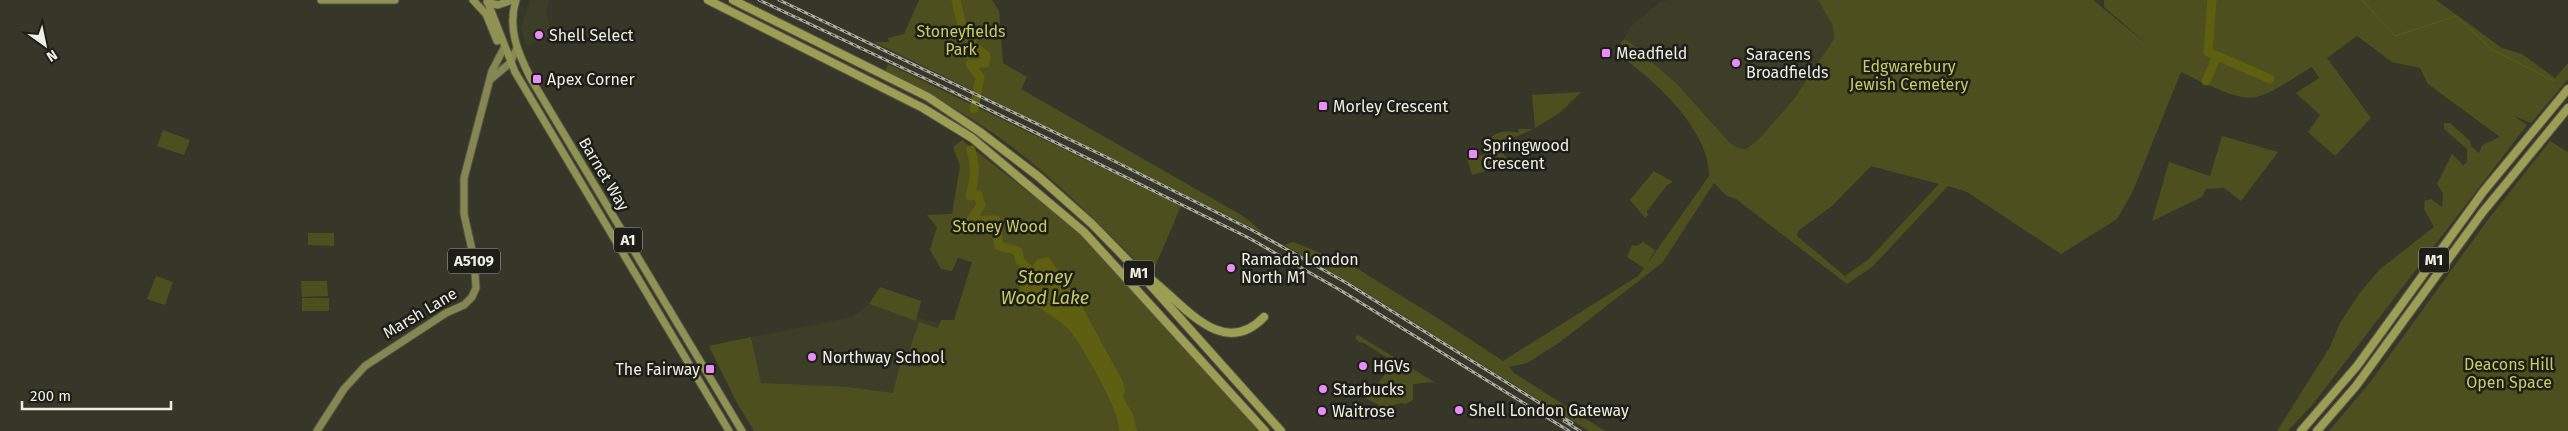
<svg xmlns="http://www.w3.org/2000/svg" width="2568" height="431" viewBox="0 0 2568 431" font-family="'Fira Sans',sans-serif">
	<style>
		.built { fill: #3c3e28 }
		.green { fill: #4e4f1f; fill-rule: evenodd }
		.water { fill: #5e5f10 }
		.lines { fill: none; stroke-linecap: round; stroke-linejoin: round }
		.stream { stroke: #5e5f10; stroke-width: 1 }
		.river { stroke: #5e5f10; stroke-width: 9 }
		.primary-casing { stroke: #535447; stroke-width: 9 }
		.trunk-casing { stroke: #535447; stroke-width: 9 }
		.motorway-casing { stroke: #535447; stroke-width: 10 }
		.primary { stroke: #858753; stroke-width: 7 }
		.trunk { stroke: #909253; stroke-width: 7 }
		.motorway { stroke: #9b9e53; stroke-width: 8 }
		.rail-casing { stroke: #acada1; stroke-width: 3 }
		.rail { stroke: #1d1e17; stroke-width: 1; stroke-dasharray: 4; stroke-linecap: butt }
		.poi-dot { fill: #ec8cfa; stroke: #1d1e17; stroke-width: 2 }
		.labels { text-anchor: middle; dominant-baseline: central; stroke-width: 5; stroke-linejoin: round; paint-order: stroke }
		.shield { fill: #1d1e17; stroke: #afb0a6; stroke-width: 1 }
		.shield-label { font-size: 15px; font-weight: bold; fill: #edeee4 }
		.park-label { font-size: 16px; fill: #c9cc66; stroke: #1d1e17 }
		.poi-label { font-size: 16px; fill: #edeee4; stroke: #1d1e17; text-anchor: start }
		.street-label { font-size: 16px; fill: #edeee4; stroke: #1d1e17 }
		.water-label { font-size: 18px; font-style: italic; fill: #c9cd67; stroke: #1d1e17 }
	</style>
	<rect width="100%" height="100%" fill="#363728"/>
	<path class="built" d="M530,0H549L546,12L552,33L526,47L521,28Z
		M1669,0H1818L1833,26L1834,39L1794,99L1758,140L1746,149L1738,148L1729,142L1678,85L1630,42L1624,39L1629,28L1660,2Z
		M869,304L916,321L917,317L943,325L929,370L897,395L737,402L708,346L852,317Z"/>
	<path class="green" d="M919,0H992L999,11L1003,63L1027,77L1021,89L1243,216L1265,234L874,42H889L888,38L904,34Z
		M1818,0H2093L2153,49L2104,7V0H2436L2502,48L2522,54L2555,78L2568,63V79L2531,123L2514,116L2527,125L2313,404L2288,431H2277L2330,347L2340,323L2359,294L2379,270L2434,227L2424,209L2425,201L2431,199L2442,207L2443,193L2437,184L2452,154L2463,165L2467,162V149L2444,129V123H2450L2470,141L2471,146L2479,153L2482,145L2500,137L2428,84L2420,68L2392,62L2357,36L2327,58L2371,118L2335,156L2308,132L2320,115L2296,93L2319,78L2312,67C2294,77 2277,91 2257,97C2238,102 2198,80 2181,72L2132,193L2117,219L2061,254L1967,192L1948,186L1872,267L1847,284L1736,199L1727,196L1714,183L1663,262L1560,342L1527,363L1509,367L1514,373L1605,431H1589L1352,284L1284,245L1293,242L1353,266L1439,319L1503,361L1638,276L1644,268L1627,257L1632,245L1637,246L1643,242L1655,250L1647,264L1709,176C1710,129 1650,75 1614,52L1624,39L1630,42L1678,85L1729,142L1738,148L1746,149L1758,140L1794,99L1834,39L1833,26ZM1871,166L1939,184L1869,259L1845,276L1797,236L1798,231L1832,206Z
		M888,64L1181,206L1151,276C1099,224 1046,168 984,127C953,106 919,88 885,72Z
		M1581,92L1561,112L1535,128L1532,95Z
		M1518,129H1533L1518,136L1481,147C1495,133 1499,129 1519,133Z
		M163,130L190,140L184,155L157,146Z
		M2222,136L2278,152L2241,201L2224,188L2206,189L2202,197L2152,221L2169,162L2210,176Z
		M962,140L1082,234L1266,431H754L737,403L709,346L751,337L761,383L848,387L893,393L900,365L922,367L926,357L909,352L919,322L938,328L941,320H954L972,262L958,258L952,271L941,269L930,250L937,227L927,215L952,214L960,166L953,147Z
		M2550,141L2568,152V431H2329L2371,381L2487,221Z
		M1498,152H1503L1509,164L1472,175L1466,155L1478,156Z
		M1654,171L1673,182L1667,185L1647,211L1648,215L1645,218L1630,200Z
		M308,233H334V246L308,245Z
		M156,276L173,282L165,305L147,299Z
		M301,281H327L328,296L302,297Z
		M880,287L921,301L916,321L869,304Z
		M302,298H329V311H302Z
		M1358,335L1434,382L1413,384V400L1406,404L1401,403L1384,408L1365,398L1395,363L1364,343L1359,342L1355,337Z"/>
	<path class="water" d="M1049,257L1084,310L1123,382L1125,390L1123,398L1133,414L1137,431H1119C1122,414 1082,346 1070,331C1059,318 1033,305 1019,295L1021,282L1037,260Z"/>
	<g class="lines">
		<path class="stream" d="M2362,0L2395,36L2456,16L2491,49L2554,81"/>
		<path class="river" d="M956,0L963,29L972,42L968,55L978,49L986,56L985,63L970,64L980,77L974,109
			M2212,0L2208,52L2270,79
			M2206,81L2217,56
			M971,150C976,167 975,180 970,196L978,195L981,205L971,220H996L999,246L1018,251L1020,261L1030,270"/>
		<g class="primary-casing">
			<path id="primary" d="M491,79L510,63L517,48
				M317,431L344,389L365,366L446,313L464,305L472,297L476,288L474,259L464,214V178L492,71L504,48"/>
		</g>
		<g class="trunk-casing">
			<path id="trunk" d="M321,0H395
				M473,0L486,14L497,41
				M516,0C507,29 518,53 531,79L742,431
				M487,2L498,5L512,0
				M488,3L515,72L729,431"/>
		</g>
		<g class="motorway-casing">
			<path id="motorway" d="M708,0L923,108L972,138L1084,232L1265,431
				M733,0L928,97L980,132L1039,177L1092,224L1136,269L1281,431
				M1144,274C1179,297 1220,363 1264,317
				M2301,431L2357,366L2483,192L2568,89
				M2317,431L2356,386L2482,213L2568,108"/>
		</g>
		<use href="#primary" class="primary"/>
		<use href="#trunk" class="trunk"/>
		<use href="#motorway" class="motorway"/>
		<g class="rail-casing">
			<path id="rail" d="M759,0L943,87L1247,237L1340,290L1569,431
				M779,0L1102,155L1252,230L1345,282L1572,423
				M1564,421L1580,431"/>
		</g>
		<use href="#rail" class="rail"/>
	</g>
	<g class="poi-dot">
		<circle cx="539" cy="35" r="5"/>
		<rect x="1601" y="48" width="10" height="10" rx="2.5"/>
		<circle cx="1736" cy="63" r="5"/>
		<rect x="532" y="74" width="10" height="10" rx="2.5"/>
		<rect x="1318" y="101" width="10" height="10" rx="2.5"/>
		<rect x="1468" y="149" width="10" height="10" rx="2.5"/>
		<circle cx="1231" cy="268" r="5"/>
		<circle cx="812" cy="357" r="5"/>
		<circle cx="1363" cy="366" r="5"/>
		<rect x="705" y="364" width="10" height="10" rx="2.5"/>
		<circle cx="1323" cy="389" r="5"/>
		<circle cx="1459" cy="410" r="5"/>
		<circle cx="1322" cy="411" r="5"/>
	</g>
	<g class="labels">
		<g class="shield">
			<rect x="614" y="227.5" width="28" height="25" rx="4"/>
			<rect x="2419" y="247.5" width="30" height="25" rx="4"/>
			<rect x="448" y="248.5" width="52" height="25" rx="4"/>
			<rect x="1124" y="260.5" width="30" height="25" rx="4"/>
		</g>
		<g class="shield-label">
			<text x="628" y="240">A1</text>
			<text x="2434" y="260">M1</text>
			<text x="474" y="261">A5109</text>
			<text x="1139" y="273">M1</text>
		</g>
		<g class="park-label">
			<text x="961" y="31">Stoneyfields<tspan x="961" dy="18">Park</tspan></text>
			<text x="1909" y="66">Edgwarebury<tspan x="1909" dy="18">Jewish Cemetery</tspan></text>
			<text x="1000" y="226">Stoney Wood</text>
			<text x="2509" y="364">Deacons Hill<tspan x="2509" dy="18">Open Space</tspan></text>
		</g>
		<g class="poi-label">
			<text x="549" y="35">Shell Select</text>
			<text x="1616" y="53">Meadfield</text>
			<text x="1746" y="54">Saracens<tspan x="1746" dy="18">Broadfields</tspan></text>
			<text x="547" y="79">Apex Corner</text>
			<text x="1333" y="106">Morley Crescent</text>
			<text x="1483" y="145">Springwood<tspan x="1483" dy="18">Crescent</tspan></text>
			<text x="1241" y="259">Ramada London<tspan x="1241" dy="18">North M1</tspan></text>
			<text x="822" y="357">Northway School</text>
			<text x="1373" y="366">HGVs</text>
			<text x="700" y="369" text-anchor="end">The Fairway</text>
			<text x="1333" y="389">Starbucks</text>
			<text x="1469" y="410">Shell London Gateway</text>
			<text x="1332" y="411">Waitrose</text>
		</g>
		<g class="street-label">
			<text transform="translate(604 174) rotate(59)">Barnet Way</text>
			<text transform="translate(420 313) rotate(-31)">Marsh Lane</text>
		</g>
		<g class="water-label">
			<text x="1045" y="277">Stoney<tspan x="1045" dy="21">Wood Lake</tspan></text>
		</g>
	</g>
	<g transform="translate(45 45) rotate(147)" stroke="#1d1e17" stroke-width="4" paint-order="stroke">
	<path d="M0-4L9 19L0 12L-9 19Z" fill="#edeee4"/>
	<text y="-8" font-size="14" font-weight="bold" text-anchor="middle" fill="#edeee4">N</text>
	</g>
	<path d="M22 401v8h149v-8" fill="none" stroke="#edeee4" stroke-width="2.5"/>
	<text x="30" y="401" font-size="15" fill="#edeee4" stroke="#1d1e17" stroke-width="4" paint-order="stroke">200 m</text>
</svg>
